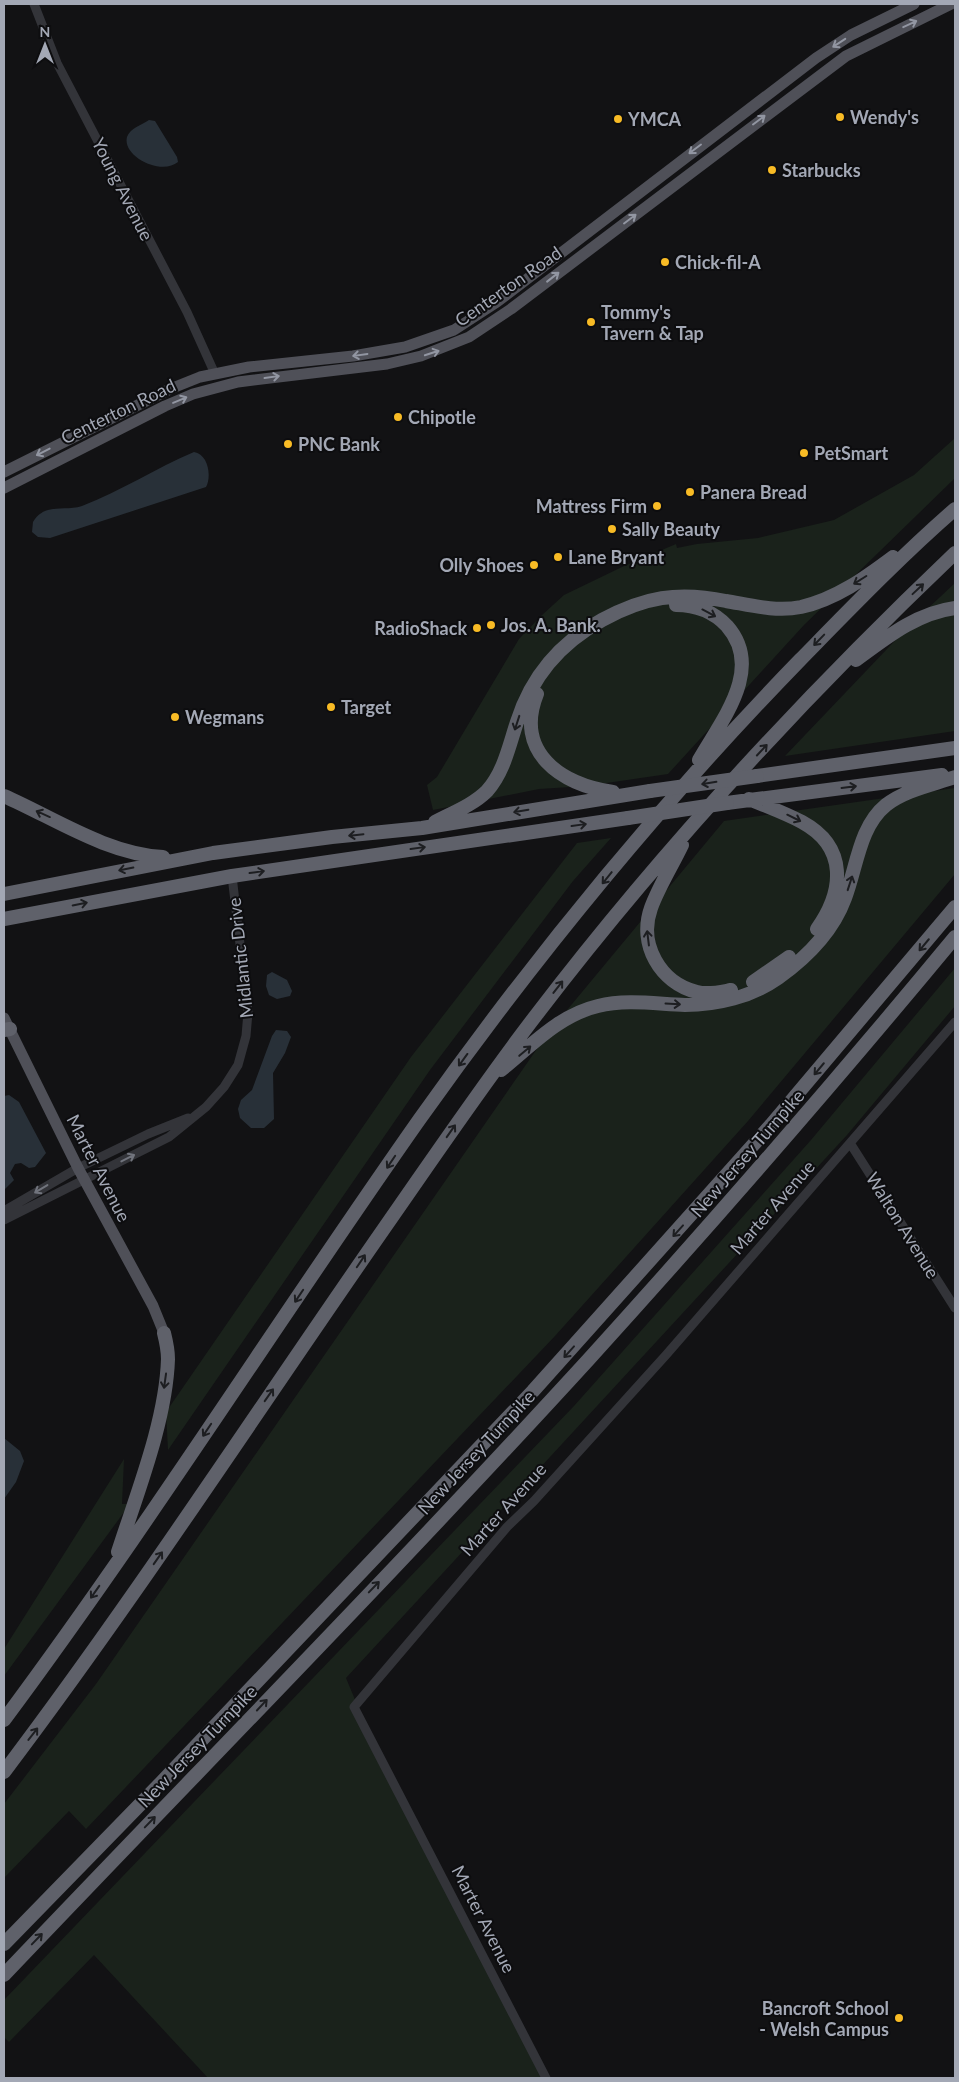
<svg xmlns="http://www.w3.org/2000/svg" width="959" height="2082" viewBox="0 0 959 2082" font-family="Lato,sans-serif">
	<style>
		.green { fill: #1a221b }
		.water { fill: #283038 }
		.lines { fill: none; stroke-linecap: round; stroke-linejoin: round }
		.minor { stroke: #333439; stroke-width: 9 }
		.major { stroke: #4f5058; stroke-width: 11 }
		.highway { stroke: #5f616a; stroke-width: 14 }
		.highway-bridge { stroke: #5f616a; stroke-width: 14 }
		.oneway { stroke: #9296a2 }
		.oneway2 { stroke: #1d1e21 }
		.oneway3 { stroke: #71747d }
		.poi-dot { fill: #f8bb25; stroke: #0d0d0f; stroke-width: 2 }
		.labels { text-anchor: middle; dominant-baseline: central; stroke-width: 4; stroke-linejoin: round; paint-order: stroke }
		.poi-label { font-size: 18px; font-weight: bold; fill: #a3a8b5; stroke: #0d0d0f; text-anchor: start }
		.street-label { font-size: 18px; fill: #a3a8b5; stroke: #0d0d0f }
	</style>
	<rect width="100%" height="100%" fill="#121214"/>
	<path class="green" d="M955,438V478L804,625L668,774L586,786L539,789L433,810L427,785L437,777L519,639L541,616L564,595L622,567L676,544L677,548L697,544L758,538L834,520L914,475Z
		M955,583V731L785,756L908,627Z
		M955,788V874L748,1121L555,1336L86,1829L69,1811L4,1878V1804L96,1684L548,1033L724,821Z
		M611,838L573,881L430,1070L168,1450L166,1412L411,1057L577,843Z
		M955,968V1006L847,1135L346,1678L368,1731L545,2078H208L94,1955L9,2042L4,2037V2000L574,1406L811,1140Z
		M124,1459L122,1504H130L4,1676V1649Z"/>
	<path class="water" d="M149,120L155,121L177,157L178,162C161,176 122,156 127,137C130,128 142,125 149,120Z
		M194,452C208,454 212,476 206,487L50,538L38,537L32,532L33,522C45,502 64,512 82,506C121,491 156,468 194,452Z
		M272,972L287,980L292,991L290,996L277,999L269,995L266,986L267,975Z
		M276,1030L287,1031L291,1037L285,1053L273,1073L274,1119L264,1128H251L240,1118L238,1109L241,1100L252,1090L272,1036Z
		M9,1095L19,1102L46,1153L35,1167L29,1168L21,1163L15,1164L10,1173L14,1180L4,1190V1096Z
		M4,1438L20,1451L24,1461L16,1482L4,1499Z"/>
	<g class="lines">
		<path class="minor" d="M34,4L57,63L187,312L215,374
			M850,1143L955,1308
			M4,1211L78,1168L148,1134L188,1118
			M4,1220L169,1137L206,1107L224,1087L238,1065L246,1036L248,1012L232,876
			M546,2078L354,1707L507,1527L534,1501L666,1355L955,1022"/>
		<path class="major" d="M4,472L170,389L200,377L249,367L353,356L405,347L454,330L497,302L816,58L851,35L914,4
			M4,488L165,406L193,394L238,382L387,364L421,356L469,337L511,309L846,56L951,4
			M4,1018L78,1168L153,1306L164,1333"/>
		<path class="highway" d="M676,605C696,605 713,611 727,626C765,669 721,721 699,760
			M856,660C887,637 917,613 955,608
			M537,694C514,751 560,785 613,792
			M757,776L955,748
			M4,796C54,818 107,854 163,857
			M749,799C766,806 785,813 802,822C848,847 844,891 817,929
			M727,803L942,775
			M435,822C452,813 473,805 487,791C504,772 509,746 517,722C531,678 560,643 602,620C644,597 678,591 726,601C750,605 775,612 801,607C836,599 865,578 893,557
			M682,845C672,866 659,886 651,908C638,944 660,983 697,992C708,995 720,992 731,990
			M4,894L213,853L332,837L422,828L650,791
			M4,919L232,876L628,818
			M753,982L789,957
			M4,1030L10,1029
			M501,1070C531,1046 559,1015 598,1006C626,999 656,1004 685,1005C717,1005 751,997 778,978C806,958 833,931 845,898C857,867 859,827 886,805C905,790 932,785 955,777
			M118,1552C137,1493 166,1421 168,1359C168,1351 166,1341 164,1333
			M4,1720C149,1525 279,1319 419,1120C534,958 661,803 800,660C850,609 901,556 955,509
			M4,1772C137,1596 257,1411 383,1230C434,1157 483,1084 537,1014C663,849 805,696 955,553
			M4,1944L158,1786L533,1391L771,1125L955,907
			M4,1975C199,1770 398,1568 589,1359C714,1221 836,1081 955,937"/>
		<path class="highway-bridge" d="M650,791L757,776
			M628,818L727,803"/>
	</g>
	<defs><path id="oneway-shaft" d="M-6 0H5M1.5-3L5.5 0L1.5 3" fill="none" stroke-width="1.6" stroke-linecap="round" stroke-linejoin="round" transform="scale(1.25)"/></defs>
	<g class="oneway">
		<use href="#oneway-shaft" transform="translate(910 24) rotate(-25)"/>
		<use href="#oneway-shaft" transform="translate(839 43) rotate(147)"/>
		<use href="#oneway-shaft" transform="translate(759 120) rotate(-37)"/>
		<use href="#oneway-shaft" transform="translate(695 149) rotate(143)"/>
		<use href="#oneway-shaft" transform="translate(630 219) rotate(-37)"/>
		<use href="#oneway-shaft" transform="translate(553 277) rotate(-38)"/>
		<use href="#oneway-shaft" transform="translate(432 353) rotate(-18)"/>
		<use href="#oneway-shaft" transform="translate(360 355) rotate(172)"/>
		<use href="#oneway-shaft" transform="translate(272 377) rotate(-8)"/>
		<use href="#oneway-shaft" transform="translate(180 400) rotate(-23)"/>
		<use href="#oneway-shaft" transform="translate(43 452) rotate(153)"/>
	</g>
	<g class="oneway2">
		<use href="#oneway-shaft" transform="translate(860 580) rotate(148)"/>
		<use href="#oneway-shaft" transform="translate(918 589) rotate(-43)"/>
		<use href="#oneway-shaft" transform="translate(709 613) rotate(28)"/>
		<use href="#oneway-shaft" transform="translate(819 640) rotate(134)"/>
		<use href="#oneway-shaft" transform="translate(517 723) rotate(108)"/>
		<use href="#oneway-shaft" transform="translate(762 750) rotate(-47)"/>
		<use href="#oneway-shaft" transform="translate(709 783) rotate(171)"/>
		<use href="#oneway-shaft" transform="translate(849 787) rotate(-7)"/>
		<use href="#oneway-shaft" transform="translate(521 811) rotate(170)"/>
		<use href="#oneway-shaft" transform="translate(43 814) rotate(-156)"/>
		<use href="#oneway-shaft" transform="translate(794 818) rotate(26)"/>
		<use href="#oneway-shaft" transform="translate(579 825) rotate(-8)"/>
		<use href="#oneway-shaft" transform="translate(356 835) rotate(174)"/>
		<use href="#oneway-shaft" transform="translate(418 848) rotate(-8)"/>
		<use href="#oneway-shaft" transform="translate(126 869) rotate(169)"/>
		<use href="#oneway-shaft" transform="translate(257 872) rotate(-8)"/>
		<use href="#oneway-shaft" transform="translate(607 878) rotate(129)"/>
		<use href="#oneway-shaft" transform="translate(850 883) rotate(-72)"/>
		<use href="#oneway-shaft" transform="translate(80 904) rotate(-11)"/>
		<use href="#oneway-shaft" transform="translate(648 938) rotate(-97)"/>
		<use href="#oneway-shaft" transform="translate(924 945) rotate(130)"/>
		<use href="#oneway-shaft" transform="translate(558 987) rotate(-52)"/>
		<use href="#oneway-shaft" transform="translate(673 1004) rotate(3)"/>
		<use href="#oneway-shaft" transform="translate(525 1051) rotate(-40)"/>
		<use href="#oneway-shaft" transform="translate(463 1060) rotate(126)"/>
		<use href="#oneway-shaft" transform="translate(819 1069) rotate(130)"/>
		<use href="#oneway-shaft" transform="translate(451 1131) rotate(-55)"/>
		<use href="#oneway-shaft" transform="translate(391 1162) rotate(124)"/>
		<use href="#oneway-shaft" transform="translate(678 1231) rotate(132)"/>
		<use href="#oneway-shaft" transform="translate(361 1261) rotate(-56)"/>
		<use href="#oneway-shaft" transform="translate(299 1296) rotate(124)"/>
		<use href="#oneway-shaft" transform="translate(569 1352) rotate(132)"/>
		<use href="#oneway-shaft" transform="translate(165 1381) rotate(98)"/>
		<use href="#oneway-shaft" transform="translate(269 1395) rotate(-55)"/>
		<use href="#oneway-shaft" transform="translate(207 1430) rotate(124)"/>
		<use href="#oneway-shaft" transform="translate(158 1558) rotate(-55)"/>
		<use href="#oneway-shaft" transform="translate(374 1587) rotate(-46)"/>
		<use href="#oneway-shaft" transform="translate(95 1592) rotate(125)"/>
		<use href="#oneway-shaft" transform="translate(262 1705) rotate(-47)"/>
		<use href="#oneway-shaft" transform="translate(33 1734) rotate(-52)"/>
		<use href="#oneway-shaft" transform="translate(150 1822) rotate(-46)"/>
		<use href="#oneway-shaft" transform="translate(37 1939) rotate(-46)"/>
	</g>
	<g class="oneway3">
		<use href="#oneway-shaft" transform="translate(128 1158) rotate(-27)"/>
		<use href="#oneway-shaft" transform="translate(41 1189) rotate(149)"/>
	</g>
	<g class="poi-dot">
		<circle cx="840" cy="117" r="5"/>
		<circle cx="618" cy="119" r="5"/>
		<circle cx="772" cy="170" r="5"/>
		<circle cx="665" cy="262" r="5"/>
		<circle cx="591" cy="322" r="5"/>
		<circle cx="398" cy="417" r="5"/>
		<circle cx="288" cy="444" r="5"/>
		<circle cx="804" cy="453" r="5"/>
		<circle cx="690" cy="492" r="5"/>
		<circle cx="657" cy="506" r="5"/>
		<circle cx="612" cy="529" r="5"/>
		<circle cx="558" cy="557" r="5"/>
		<circle cx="534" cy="565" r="5"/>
		<circle cx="491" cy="625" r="5"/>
		<circle cx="477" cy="628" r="5"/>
		<circle cx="331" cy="707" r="5"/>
		<circle cx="175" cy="717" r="5"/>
		<circle cx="899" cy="2018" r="5"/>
	</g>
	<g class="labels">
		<g class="poi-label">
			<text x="850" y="117">Wendy's</text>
			<text x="628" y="119">YMCA</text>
			<text x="782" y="170">Starbucks</text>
			<text x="675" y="262">Chick-fil-A</text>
			<text x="601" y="312">Tommy's<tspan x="601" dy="21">Tavern &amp; Tap</tspan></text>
			<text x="408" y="417">Chipotle</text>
			<text x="298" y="444">PNC Bank</text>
			<text x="814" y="453">PetSmart</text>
			<text x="700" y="492">Panera Bread</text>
			<text x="647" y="506" text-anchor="end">Mattress Firm</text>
			<text x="622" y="529">Sally Beauty</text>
			<text x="568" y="557">Lane Bryant</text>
			<text x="524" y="565" text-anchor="end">Olly Shoes</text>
			<text x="501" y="625">Jos. A. Bank.</text>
			<text x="467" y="628" text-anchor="end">RadioShack</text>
			<text x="341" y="707">Target</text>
			<text x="185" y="717">Wegmans</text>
			<text x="889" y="2008" text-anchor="end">Bancroft School<tspan x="889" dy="21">- Welsh Campus</tspan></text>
		</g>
		<g class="street-label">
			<text transform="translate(123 189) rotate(63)">Young Avenue</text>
			<text transform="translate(508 286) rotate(-35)">Centerton Road</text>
			<text transform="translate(118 411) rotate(-26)">Centerton Road</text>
			<text transform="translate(240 958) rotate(-96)">Midlantic Drive</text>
			<text transform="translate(747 1153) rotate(-49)">New Jersey Turnpike</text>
			<text transform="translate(99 1168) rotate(63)">Marter Avenue</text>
			<text transform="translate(772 1207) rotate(-49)">Marter Avenue</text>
			<text transform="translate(903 1225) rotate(58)">Walton Avenue</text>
			<text transform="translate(476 1452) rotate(-47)">New Jersey Turnpike</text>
			<text transform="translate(503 1509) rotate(-48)">Marter Avenue</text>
			<text transform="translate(197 1746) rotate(-46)">New Jersey Turnpike</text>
			<text transform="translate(484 1919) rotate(63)">Marter Avenue</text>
		</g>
	</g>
	<rect width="959" height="2082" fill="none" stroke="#a3a8b5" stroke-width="10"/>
	<g transform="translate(45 45)" stroke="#0d0d0f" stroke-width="4" paint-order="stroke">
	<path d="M0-4L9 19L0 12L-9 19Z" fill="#a3a8b5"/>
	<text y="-8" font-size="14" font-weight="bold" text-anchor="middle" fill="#a3a8b5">N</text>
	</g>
</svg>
